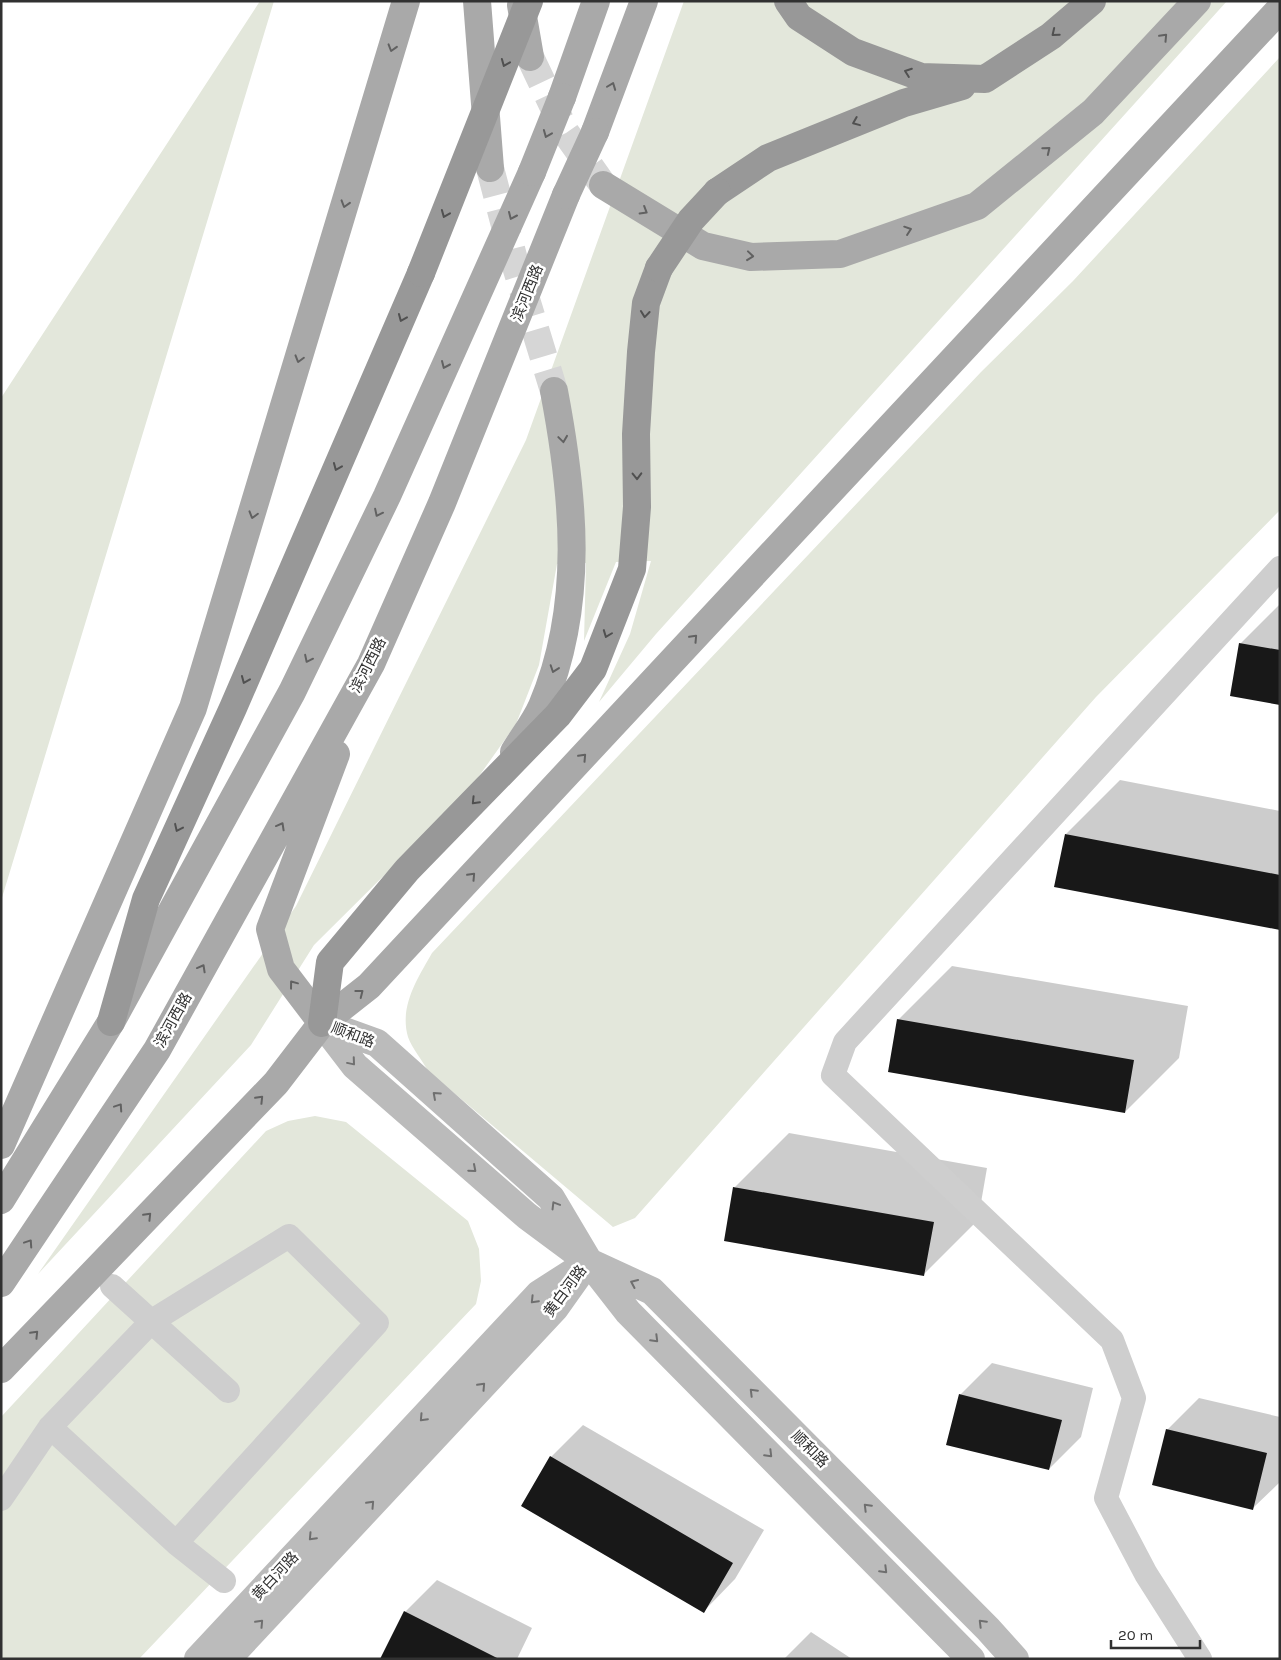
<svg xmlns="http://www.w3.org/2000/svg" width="1281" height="1660" viewBox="0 0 1281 1660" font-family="Karla,'Noto Sans SC',sans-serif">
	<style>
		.green { fill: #e3e7db }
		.shadow { fill: #0003 }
		.building { fill: #181818 }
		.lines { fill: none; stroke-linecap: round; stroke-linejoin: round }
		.primary-tunnel { stroke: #d6d6d6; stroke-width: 28; stroke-dasharray: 28 14; stroke-linecap: butt }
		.street { stroke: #cecece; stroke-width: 24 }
		.secondary { stroke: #bbb; stroke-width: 28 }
		.primary { stroke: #a9a9a9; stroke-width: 28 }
		.highway { stroke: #989898; stroke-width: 28 }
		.primary-bridge { stroke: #a9a9a9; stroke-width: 28 }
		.highway-bridge { stroke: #989898; stroke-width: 28 }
		.oneway { stroke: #505050 }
		.oneway2 { stroke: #616161 }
		.oneway3 { stroke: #6f6f6f }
		.labels { text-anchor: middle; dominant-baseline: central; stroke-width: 5; stroke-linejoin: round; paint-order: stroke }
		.street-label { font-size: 15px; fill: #313131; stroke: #fff }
	</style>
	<rect width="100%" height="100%" fill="#fff"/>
	<path class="green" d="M260,1H274L1,901V398Z
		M684,1H1227L656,634L599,702L630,634L651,561L616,562L584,641L586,563L557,564L539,665L516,724L467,793L314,945L251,1045L38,1274L296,906L526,440Z
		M1280,57V510L1096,697L635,1218L613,1227L428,1071C422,1060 412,1048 408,1037C399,1006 418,978 432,953L981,372L1073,281Z
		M315,1116L346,1122L468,1221L479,1249L481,1281L476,1304L139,1659H1V1417L266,1131L288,1121Z"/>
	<path class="shadow" d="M1280,604V704L1240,644Z
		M1120,780L1280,811V929L1066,834Z
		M952,966L1188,1006L1179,1058L1125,1112L898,1020Z
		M789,1133L987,1168L978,1220L924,1274L735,1187Z
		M992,1363L1093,1388L1081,1437L1049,1469L960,1395Z
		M1199,1398L1280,1417V1482L1253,1508L1167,1430Z
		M583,1425L764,1530L735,1579L704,1611L523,1506L551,1457Z
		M437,1580L532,1628L517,1659H382L405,1612Z
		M811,1632L852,1659H784Z"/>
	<path class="building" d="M1239,643L1280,650V705L1230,696Z
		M1065,834L1280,875V930L1054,887Z
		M897,1019L1134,1060L1125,1113L888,1072Z
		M733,1187L934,1222L924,1276L724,1241Z
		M959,1394L1062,1420L1049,1470L946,1445Z
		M1166,1429L1267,1453L1253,1510L1152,1485Z
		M550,1456L733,1563L704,1613L521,1506Z
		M404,1611L499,1659H380Z"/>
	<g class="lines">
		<path class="primary-tunnel" d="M530,57L566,133L603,185
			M490,168L514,260L554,391"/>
		<path class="street" d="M112,1286L228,1391
			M50,1427L176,1543L224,1581
			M1,1499L50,1427L152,1321L289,1236L377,1323L176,1543
			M1200,1659L1146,1574L1106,1498L1134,1398L1112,1340L833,1075L845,1042L1280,568"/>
		<path class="secondary" d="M322,1023L355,1066L527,1216L589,1262L652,1291L988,1629L1015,1659
			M322,1023L377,1043L551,1198L589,1262L628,1312L971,1659
			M198,1659L539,1294L589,1262
			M227,1659L555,1308L577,1277"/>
		<path class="primary" d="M477,1L490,168
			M521,5L530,57
			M562,97L596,1
			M595,132L644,1
			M603,185L703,246L751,257L840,254L977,206L1093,112L1197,1
			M514,752C523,737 535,722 542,706C585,605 574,496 554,391
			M322,1023L281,969L270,929L336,754
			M1,1145L193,708L406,1
			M1,1200L111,1022L292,692L387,496L532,172
			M1,1283L157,1050L371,664L442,503L566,195
			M1,1369L276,1083L322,1023L369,986L1280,9"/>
		<path class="highway" d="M788,1L799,17L853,52L921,77L985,79L1051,36L1092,1
			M717,192L768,158L904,103L962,86
			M111,1022L146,899L233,708L421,273
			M322,1023L330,962L407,870L558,715L593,669L632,569L637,507L636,434L641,352L646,303L659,268"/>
		<path class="primary-bridge" d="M532,172L562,97
			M566,195L595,132"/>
		<path class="highway-bridge" d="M659,268L691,220L717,192
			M421,273L529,1"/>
	</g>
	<defs><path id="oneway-chevron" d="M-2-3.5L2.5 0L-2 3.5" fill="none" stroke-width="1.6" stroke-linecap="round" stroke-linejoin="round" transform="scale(1.25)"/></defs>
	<g class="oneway">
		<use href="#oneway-chevron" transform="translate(1055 33) rotate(141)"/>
		<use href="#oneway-chevron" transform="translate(505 63) rotate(112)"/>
		<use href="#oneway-chevron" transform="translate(908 72) rotate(-160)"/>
		<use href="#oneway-chevron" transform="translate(856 122) rotate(158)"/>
		<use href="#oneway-chevron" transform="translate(445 214) rotate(112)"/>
		<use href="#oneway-chevron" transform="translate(645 314) rotate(96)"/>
		<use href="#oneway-chevron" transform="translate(402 318) rotate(113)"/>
		<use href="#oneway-chevron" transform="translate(337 467) rotate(113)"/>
		<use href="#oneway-chevron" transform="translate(637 476) rotate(89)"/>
		<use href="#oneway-chevron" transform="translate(607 634) rotate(111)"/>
		<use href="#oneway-chevron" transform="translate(245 680) rotate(113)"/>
		<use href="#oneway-chevron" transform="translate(475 801) rotate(134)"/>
		<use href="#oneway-chevron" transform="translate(178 828) rotate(115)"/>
	</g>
	<g class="oneway2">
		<use href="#oneway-chevron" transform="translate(1164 37) rotate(-47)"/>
		<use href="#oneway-chevron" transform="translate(392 48) rotate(107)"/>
		<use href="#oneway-chevron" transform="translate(612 86) rotate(-69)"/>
		<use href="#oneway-chevron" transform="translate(547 134) rotate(112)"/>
		<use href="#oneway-chevron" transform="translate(1047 150) rotate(-39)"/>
		<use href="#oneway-chevron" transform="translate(345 204) rotate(107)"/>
		<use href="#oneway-chevron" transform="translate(644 211) rotate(31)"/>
		<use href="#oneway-chevron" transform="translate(512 216) rotate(114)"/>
		<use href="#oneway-chevron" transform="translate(908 230) rotate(-19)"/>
		<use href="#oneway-chevron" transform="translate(750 256) rotate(6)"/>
		<use href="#oneway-chevron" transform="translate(299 359) rotate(106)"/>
		<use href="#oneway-chevron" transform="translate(445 365) rotate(114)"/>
		<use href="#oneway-chevron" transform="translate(563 439) rotate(82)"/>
		<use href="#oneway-chevron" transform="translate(378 513) rotate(116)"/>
		<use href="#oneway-chevron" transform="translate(253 515) rotate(106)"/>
		<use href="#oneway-chevron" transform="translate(694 638) rotate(-47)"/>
		<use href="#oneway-chevron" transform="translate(308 659) rotate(116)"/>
		<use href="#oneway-chevron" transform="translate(554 669) rotate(109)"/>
		<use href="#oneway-chevron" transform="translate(583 757) rotate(-47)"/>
		<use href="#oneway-chevron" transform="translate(281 826) rotate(-61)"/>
		<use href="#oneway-chevron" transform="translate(472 876) rotate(-47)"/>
		<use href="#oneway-chevron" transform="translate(202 968) rotate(-61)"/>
		<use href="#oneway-chevron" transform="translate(293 984) rotate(-127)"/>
		<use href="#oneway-chevron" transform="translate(360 993) rotate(-38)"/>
		<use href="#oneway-chevron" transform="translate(260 1099) rotate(-46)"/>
		<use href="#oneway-chevron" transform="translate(119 1107) rotate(-56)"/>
		<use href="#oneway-chevron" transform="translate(148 1216) rotate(-46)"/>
		<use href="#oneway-chevron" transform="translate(29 1243) rotate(-56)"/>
		<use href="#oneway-chevron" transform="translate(35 1334) rotate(-46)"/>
	</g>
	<g class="oneway3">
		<use href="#oneway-chevron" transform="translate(352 1062) rotate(50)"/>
		<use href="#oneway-chevron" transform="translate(436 1095) rotate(-138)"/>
		<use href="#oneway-chevron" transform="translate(473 1169) rotate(41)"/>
		<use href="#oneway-chevron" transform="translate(555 1205) rotate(-121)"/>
		<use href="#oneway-chevron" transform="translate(634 1283) rotate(-156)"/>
		<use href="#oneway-chevron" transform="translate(534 1300) rotate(134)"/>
		<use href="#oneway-chevron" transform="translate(655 1339) rotate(45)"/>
		<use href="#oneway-chevron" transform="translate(482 1386) rotate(-47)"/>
		<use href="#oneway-chevron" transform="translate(753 1392) rotate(-135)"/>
		<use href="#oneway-chevron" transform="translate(423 1418) rotate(133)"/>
		<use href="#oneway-chevron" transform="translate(769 1454) rotate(45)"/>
		<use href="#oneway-chevron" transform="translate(371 1504) rotate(-47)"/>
		<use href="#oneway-chevron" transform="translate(867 1507) rotate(-135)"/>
		<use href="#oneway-chevron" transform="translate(312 1537) rotate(133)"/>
		<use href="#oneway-chevron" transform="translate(884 1570) rotate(45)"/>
		<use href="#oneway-chevron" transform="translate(260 1623) rotate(-47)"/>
		<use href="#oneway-chevron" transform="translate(982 1623) rotate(-135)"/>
	</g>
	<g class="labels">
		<g class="street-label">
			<text transform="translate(527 293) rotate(-68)">滨河西路</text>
			<text transform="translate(368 665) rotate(-63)">滨河西路</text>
			<text transform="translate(173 1020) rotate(-61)">滨河西路</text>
			<text transform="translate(353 1035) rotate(21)">顺和路</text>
			<text transform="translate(565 1291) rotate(-53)">黄白河路</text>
			<text transform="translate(810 1449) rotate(45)">顺和路</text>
			<text transform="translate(275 1576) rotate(-47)">黄白河路</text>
		</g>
	</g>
	<rect width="1281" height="1660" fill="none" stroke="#313131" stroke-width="5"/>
	<path d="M1111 1640v8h89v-8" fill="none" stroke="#313131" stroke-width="2.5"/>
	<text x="1118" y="1640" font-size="15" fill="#313131" stroke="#ffffff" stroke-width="4" paint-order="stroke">20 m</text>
</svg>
